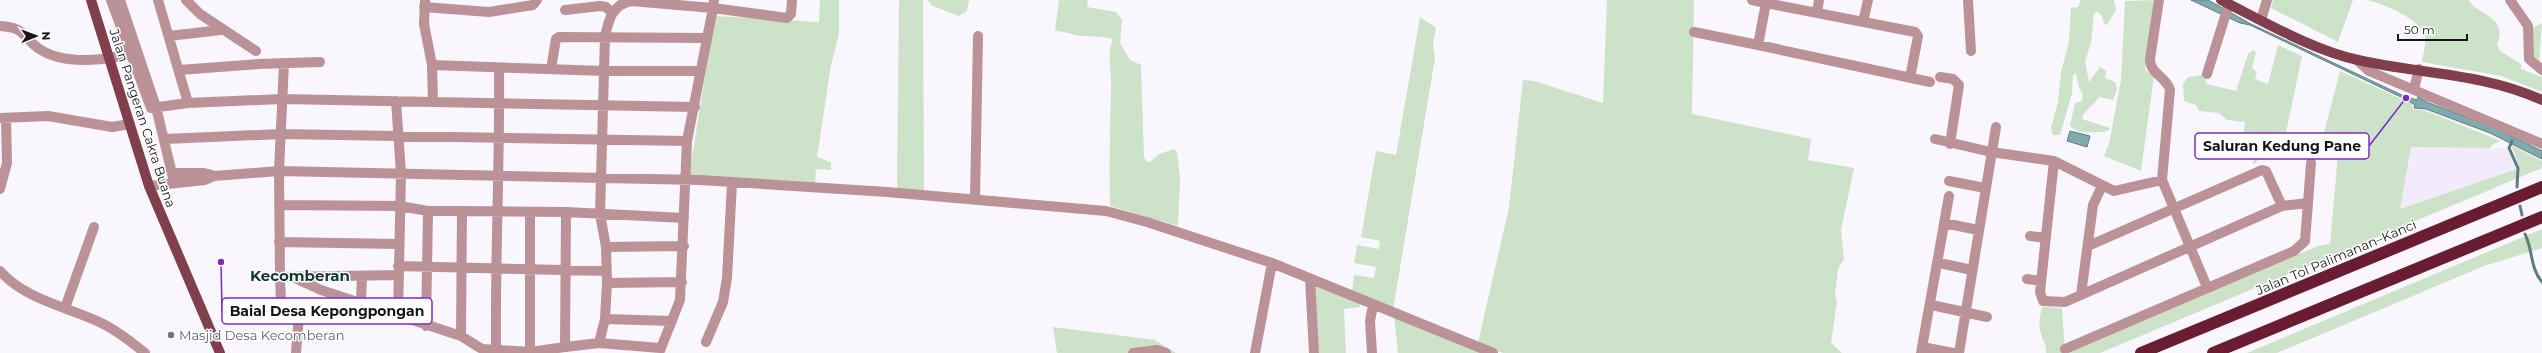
<svg xmlns="http://www.w3.org/2000/svg" width="2542" height="353" viewBox="0 0 2542 353" font-family="Montserrat,sans-serif">
	<style>
		.built { fill: #f1ebfc }
		.green { fill: #cde3c9 }
		.water { fill: #7eacac; stroke: #5f7e80 }
		.lines { fill: none; stroke-linecap: round; stroke-linejoin: round }
		.stream { stroke: #5f7e80; stroke-width: 3 }
		.street { stroke: #bb9298; stroke-width: 10 }
		.primary { stroke: #813e4c; stroke-width: 10 }
		.highway { stroke: #6a1d32; stroke-width: 12 }
		.worship-dot { fill: #6b7280; stroke: #fff; stroke-width: 1.5 }
		.labels { text-anchor: middle; dominant-baseline: central; stroke-width: 3; stroke-linejoin: round; paint-order: stroke }
		.street-label { font-size: 13px; fill: #161419; stroke: #fff }
		.worship-label { font-size: 13px; fill: #5b616d; stroke: #fff; text-anchor: start }
		.quarter-label { font-size: 15px; font-weight: bold; fill: #133635; stroke: #fff }
		.leader { fill: none; stroke: #7b2cbf; stroke-width: 1.5 }
		.callout-dot { fill: #7b2cbf; stroke: #fff; stroke-width: 1.5 }
		.callout { fill: #fff; stroke: #7b2cbf; stroke-width: 1.5 }
		.callout-label { font-size: 14px; text-anchor: middle; font-weight: bold; fill: #161419 }
	</style>
	<rect width="100%" height="100%" fill="#f9f6fe"/>
	<path class="built" d="M2411,147L2508,148L2517,169L2400,210Z"/>
	<path class="green" d="M820,0H839V34L831,65L817,157L831,162V170L816,169L815,184L689,175L715,16L819,22Z
		M899,0H923L924,192L897,190Z
		M927,0H969L967,11L959,16L933,6Z
		M1059,0H1088L1087,7L1116,12L1122,20L1120,43L1130,60L1141,65L1144,157L1146,161L1150,162L1159,154L1174,149L1177,152L1180,178L1178,226L1110,206C1109,166 1110,127 1111,88C1112,72 1106,55 1113,39C1103,36 1094,37 1084,36C1074,36 1065,31 1055,31Z
		M1607,0H1694L1692,114L1811,139L1808,160L1854,168L1841,230L1844,259L1838,269L1835,295L1837,301L1831,343L1842,353H1503L1478,343L1509,207L1523,80L1534,81L1603,103Z
		M2081,0H2114L2116,10L2107,25L2104,24L2102,16L2097,11L2094,14L2091,43L2085,61L2089,82L2100,67L2106,71L2105,78L2115,82L2117,89L2113,100L2099,97C2094,106 2085,108 2082,119L2110,128L2108,131C2098,132 2076,136 2070,125L2075,103L2082,101L2083,94L2079,88L2076,73L2073,75L2072,93L2060,135H2053L2051,128L2058,102L2061,72L2069,42L2071,8L2078,7Z
		M2157,0L2145,70L2154,75L2141,171L2104,156L2109,144L2121,80L2125,1Z
		M2273,0H2353L2338,42L2271,8Z
		M2367,0H2469C2475,14 2509,16 2497,44L2500,51L2521,64V69L2542,77V92L2501,76L2422,62C2423,55 2426,44 2425,37C2421,19 2384,4 2367,0Z
		M1420,17L1436,28L1433,44L1435,58L1393,310L1352,292L1354,275L1374,278L1376,267L1354,263L1357,245L1379,249L1380,241L1361,237L1376,151L1396,155Z
		M2542,23L2539,65C2529,56 2532,40 2533,28Z
		M2278,45L2302,56L2282,152L2259,159L2253,165L2257,135L2244,133L2245,122L2227,120L2219,113L2199,111L2196,105L2184,101L2183,84L2188,77L2203,75L2207,84L2236,91L2248,54L2253,50L2256,52L2252,68L2257,72L2255,79L2268,84Z
		M2340,71L2404,100L2413,105L2412,109L2426,111L2501,141L2493,144L2490,148L2411,147L2400,209L2520,168L2511,145L2542,161V168L2100,353H2046C2047,345 2043,341 2041,334C2038,325 2040,316 2042,307L2062,308L2065,351L2318,246L2330,244L2338,154L2319,152Z
		M2542,229V248L2484,266L2277,353H2247Z
		M1313,283L1360,302V307L1344,309L1346,353H1318Z
		M1394,316L1484,353H1398Z
		M1053,327L1155,340L1176,353H1057Z"/>
	<path class="water" d="M2191,0H2208L2251,24L2406,97L2417,100L2418,97L2429,103L2492,127L2542,151V159L2490,133L2426,109L2414,108L2415,105L2405,99L2250,25L2240,23Z
		M2070,131L2090,136L2087,147L2067,141Z"/>
	<g class="lines">
		<path class="stream" d="M2512,141L2509,148L2518,168L2517,187
			M2520,206L2522,215
			M2525,234C2533,250 2530,268 2542,282"/>
		<path class="street" d="M111,0L151,108L188,103L282,99L695,107
			M120,0L156,107L174,182
			M158,0L188,103
			M186,0L200,14L256,51
			M1766,0V3L1915,32L1918,36L1910,78
			M1968,0L1971,51
			M2159,0L2150,59C2150,74 2167,77 2170,90L2162,180L2207,287
			M2510,0L2528,26L2529,59L2542,70
			M425,1L424,24L432,65L433,102
			M424,7L489,12L533,5L537,0
			M565,10L600,6L606,7L612,13
			M1817,13L1819,0
			M2261,20L2267,0
			M1863,22L1868,0
			M0,26C27,28 20,35 38,48C63,66 110,61 137,51
			M1694,32L1758,45L1766,3L1752,0
			M169,36L221,30
			M1758,45L1930,82
			M2357,60L2369,71L2542,144
			M284,63L279,171L280,277L398,275
			M432,65L605,71H701
			M551,69L556,39L559,37L706,38
			M179,70L259,64L320,62
			M2207,74L2229,4
			M1940,77L1953,79L1959,85L1950,144
			M2414,89L2419,69
			M396,101L401,173L398,316
			M0,118L48,116L112,127L130,124
			M165,139L281,134L687,141
			M1935,139L1991,152L2054,161L2114,191L2162,180
			M2054,161L2040,292L2043,301L2065,302L2282,206L2266,171L2262,170L2088,246
			M173,173H204L212,175
			M1949,181L1985,188
			M149,186L205,180L214,176L279,171L700,180L887,192L1106,211L1147,222L1272,263L1493,353
			M0,189L7,163L6,118
			M975,199L978,36
			M279,205L400,206L428,211H462
			M2282,206L2308,203L2311,163
			M566,212L565,347L599,343L605,319L607,283L606,247L600,214L605,36C609,19 612,5 631,1L713,8L714,0
			M1944,223L1978,230
			M2030,236L2046,238
			M279,242L399,244
			M606,247L684,246
			M1944,264L1972,270
			M398,266L606,271
			M0,271C25,299 64,306 97,321C115,329 130,341 145,353
			M280,277L281,303L299,315L296,353
			M297,279L321,290L461,336L482,349L530,352L565,347
			M1310,279L1314,353
			M2027,279L2041,281
			M607,283L682,282
			M2081,295L2093,205L2102,186
			M361,302L362,276
			M1936,306L1987,317
			M65,308L94,227
			M605,319L672,321
			M426,326L428,211
			M461,336L462,211L566,212L684,218
			M706,342L723,302L727,278L732,183
			M599,343L660,348
			M1922,347L1953,353
			M2065,349L2294,251L2305,241L2308,203
			M496,350C495,256 500,162 499,68
			M530,352V213
			M659,353L680,300L687,141L713,8L787,18L791,14L792,0
			M1133,353L1157,350L1166,353
			M1255,353L1272,263
			M1372,353L1370,321L1373,305
			M1921,353L1949,196
			M1959,353L1996,127"/>
		<path class="primary" d="M91,0L149,186L220,353
			M2221,0C2263,21 2312,50 2358,60C2419,74 2483,73 2542,100"/>
		<path class="highway" d="M2141,353L2542,187
			M2213,353L2542,217"/>
	</g>
	<circle class="worship-dot" cx="171" cy="335" r="4"/>
	<g class="labels">
		<g class="street-label">
			<text transform="translate(143 118) rotate(72)">Jalan Pangeran Cakra Buana</text>
			<text transform="translate(2336 257) rotate(-23)">Jalan Tol Palimanan–Kanci</text>
		</g>
		<g class="worship-label">
			<text x="179" y="335">Masjid Desa Kecomberan</text>
		</g>
		<g class="quarter-label">
			<text x="300" y="275">Kecomberan</text>
		</g>
	</g>
	<path class="leader" d="M2406 98L2369 146M221 262L222 311"/>
	<g class="callout-dot">
		<circle cx="2406" cy="98" r="4"/>
		<circle cx="221" cy="262" r="4"/>
	</g>
	<g class="callout">
		<rect x="2195" y="133" width="174" height="26" rx="4"/>
		<rect x="222" y="298" width="210" height="26" rx="4"/>
	</g>
	<g class="callout-label">
		<text x="2282" y="151">Saluran Kedung Pane</text>
		<text x="327" y="316">Baial Desa Kepongpongan</text>
	</g>
	<g transform="translate(36 36) rotate(89)" stroke="#ffffff" stroke-width="3" paint-order="stroke">
	<path d="M0-3L7 15L0 10L-7 15Z" fill="#161419"/>
	<text y="-6" font-size="11" font-weight="bold" text-anchor="middle" fill="#161419">N</text>
	</g>
	<path d="M2398 34v6h69v-6" fill="none" stroke="#161419" stroke-width="2"/>
	<text x="2404" y="34" font-size="12" fill="#161419" stroke="#ffffff" stroke-width="3" paint-order="stroke">50 m</text>
</svg>
